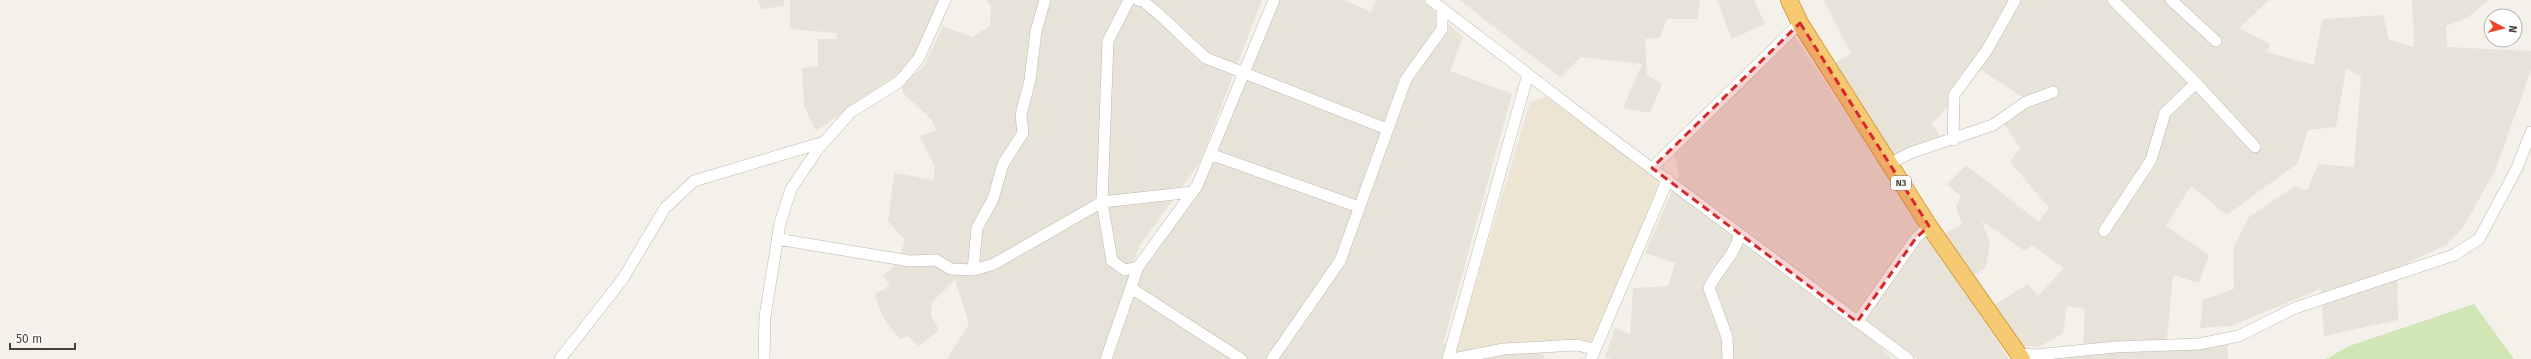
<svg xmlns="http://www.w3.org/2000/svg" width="2531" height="359" viewBox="0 0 2531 359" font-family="'Fira Sans',sans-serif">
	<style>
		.residential { fill: #e7e3d8 }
		.education { fill: #ece5d4 }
		.green { fill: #d0e6b5 }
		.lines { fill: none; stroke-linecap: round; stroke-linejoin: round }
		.minor-casing { stroke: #bfb8ad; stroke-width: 12 }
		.highway-casing { stroke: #d59f43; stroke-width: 18 }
		.minor { stroke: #fff; stroke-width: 11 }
		.highway { stroke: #f6ca73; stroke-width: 16 }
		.marked { fill: #d62828; fill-opacity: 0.2; stroke: #d62828; stroke-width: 3; stroke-dasharray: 8 5; stroke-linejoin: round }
		.labels { text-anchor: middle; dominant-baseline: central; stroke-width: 3.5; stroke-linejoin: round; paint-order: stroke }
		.shield { fill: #fff; stroke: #7e7a74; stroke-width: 1 }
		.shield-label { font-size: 9px; font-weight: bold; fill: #474138 }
	</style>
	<rect width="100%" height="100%" fill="#f4f1ea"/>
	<path class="residential" d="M757,0H784V6L762,9Z
		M790,0H942L910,66L816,131L804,106L802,68L818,66V39H837L836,33L790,29Z
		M986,0H1262L1200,162L1139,247L1101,359H947L969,324L955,280L932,302L931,316L939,330L919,346L908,336L900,339L882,316L875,294L890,286L883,275L898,263L905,240L888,221L894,173L933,180L935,167L920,136L936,130L932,120L903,93L902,84L924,66L943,26L972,37L990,26L991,6Z
		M1280,0H1345L1371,12L1376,0H1422L1463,37L1450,71L1512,94L1443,344L1546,342L1544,359H1113L1144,264L1196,191Z
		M1459,0H1700L1697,19H1667L1660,38L1645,39L1647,75L1662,84L1650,113L1623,108L1642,64L1581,57L1560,77Z
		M1717,0H1754L1765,24L1732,39Z
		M1824,0H2269L2239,28L2270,44L2267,52L2314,65L2322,19L2383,15L2389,40L2414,47L2412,0H2489L2467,18L2446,26L2447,47L2531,51V70L2495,171L2462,229L2446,245L2397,268L2398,320L2324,336L2321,289L2230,326L2200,328L2203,300L2234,289L2233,249L2249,217L2295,186L2307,191L2318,164L2354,167L2361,76L2346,69L2336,127L2308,130L2298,163L2227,215L2191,186L2166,226L2209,255L2199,283L2173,275L2166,349L2227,341L2228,359H2029L2083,351L2085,309L2067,306L2063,333L2039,347L2020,345L1994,305L2028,284L2038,296L2064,268L2032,245L2025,251L1982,221L1990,244L1986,267L1972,277L1943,235L1962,224L1956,206L1961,197L1947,184L1966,165L2039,222L2049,208L2010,162L2020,148L2002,121L2024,98L1981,70L1932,124L1940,137L1892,160L1833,64L1851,54Z
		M1789,27L2009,359H1917L1884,336L1874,340L1892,359H1611L1605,357L1615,328L1630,334L1633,288L1668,286L1675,263L1645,253L1679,175L1674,151Z"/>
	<path class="education" d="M1548,96L1660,182L1595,341L1462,349L1458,343L1530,102Z"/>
	<path class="green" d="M2474,304L2514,359H2326L2349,346Z"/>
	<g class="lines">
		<g class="minor-casing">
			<path id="minor" d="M1129,0L1108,41L1102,202L1112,261L1125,270L1138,267
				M1138,0L1143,1C1166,19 1184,39 1206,58L1387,129
				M1431,0L1615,141L1908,359
				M2113,0L2196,83L2255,147
				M2171,0L2216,41
				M1953,140L1954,95L1987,50L2015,0
				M1210,154L1359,207
				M1889,164L1910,153L1993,125L2026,102L2053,92
				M1652,168L1800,23
				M2104,231L2151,160L2165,113L2196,83
				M777,239L910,261L936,260L951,269L973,270L994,264L1102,202L1193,192
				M973,270L977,228L993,199L1003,164L1023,133L1021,115L1030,80L1036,31L1045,0
				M1131,288L1241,359
				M1857,322L1916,238L1929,226
				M2019,354L2036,355L2115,347L2199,344L2239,336L2295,308L2454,255L2479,239L2517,168L2531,132
				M560,359L622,280L665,208L694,181L824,142
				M764,359L765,316L769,292L780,223L791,189L818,149L851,112L899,82L919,58L945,0
				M1106,359L1138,267L1197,186L1274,0
				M1272,359L1340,261L1406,79L1442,29V9
				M1448,359L1528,74
				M1453,359L1504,349L1577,345L1594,349
				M1591,359L1668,179
				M1728,359L1727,337L1709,288C1717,269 1737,254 1739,234"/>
		</g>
		<g class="highway-casing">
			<path id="highway" d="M1789,0L1800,23L1929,226L2022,359"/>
		</g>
		<use href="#minor" class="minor"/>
		<use href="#highway" class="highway"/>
	</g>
	<path class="marked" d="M1800,23L1929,226L1916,238L1857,322L1652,168Z"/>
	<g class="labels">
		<rect class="shield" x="1891" y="176" width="20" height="14" rx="3"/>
		<g class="shield-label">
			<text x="1901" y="183">N3</text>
		</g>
	</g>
	<g transform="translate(2503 28) rotate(97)"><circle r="19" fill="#ffffff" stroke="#b5b3af"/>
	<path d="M0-3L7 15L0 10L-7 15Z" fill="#ee4427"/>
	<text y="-6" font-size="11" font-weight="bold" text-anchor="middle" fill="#474138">N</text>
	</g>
	<path d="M10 343v6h65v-6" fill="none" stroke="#474138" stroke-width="2"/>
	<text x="16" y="343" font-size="12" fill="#474138" stroke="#ffffff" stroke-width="3" paint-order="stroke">50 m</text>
</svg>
